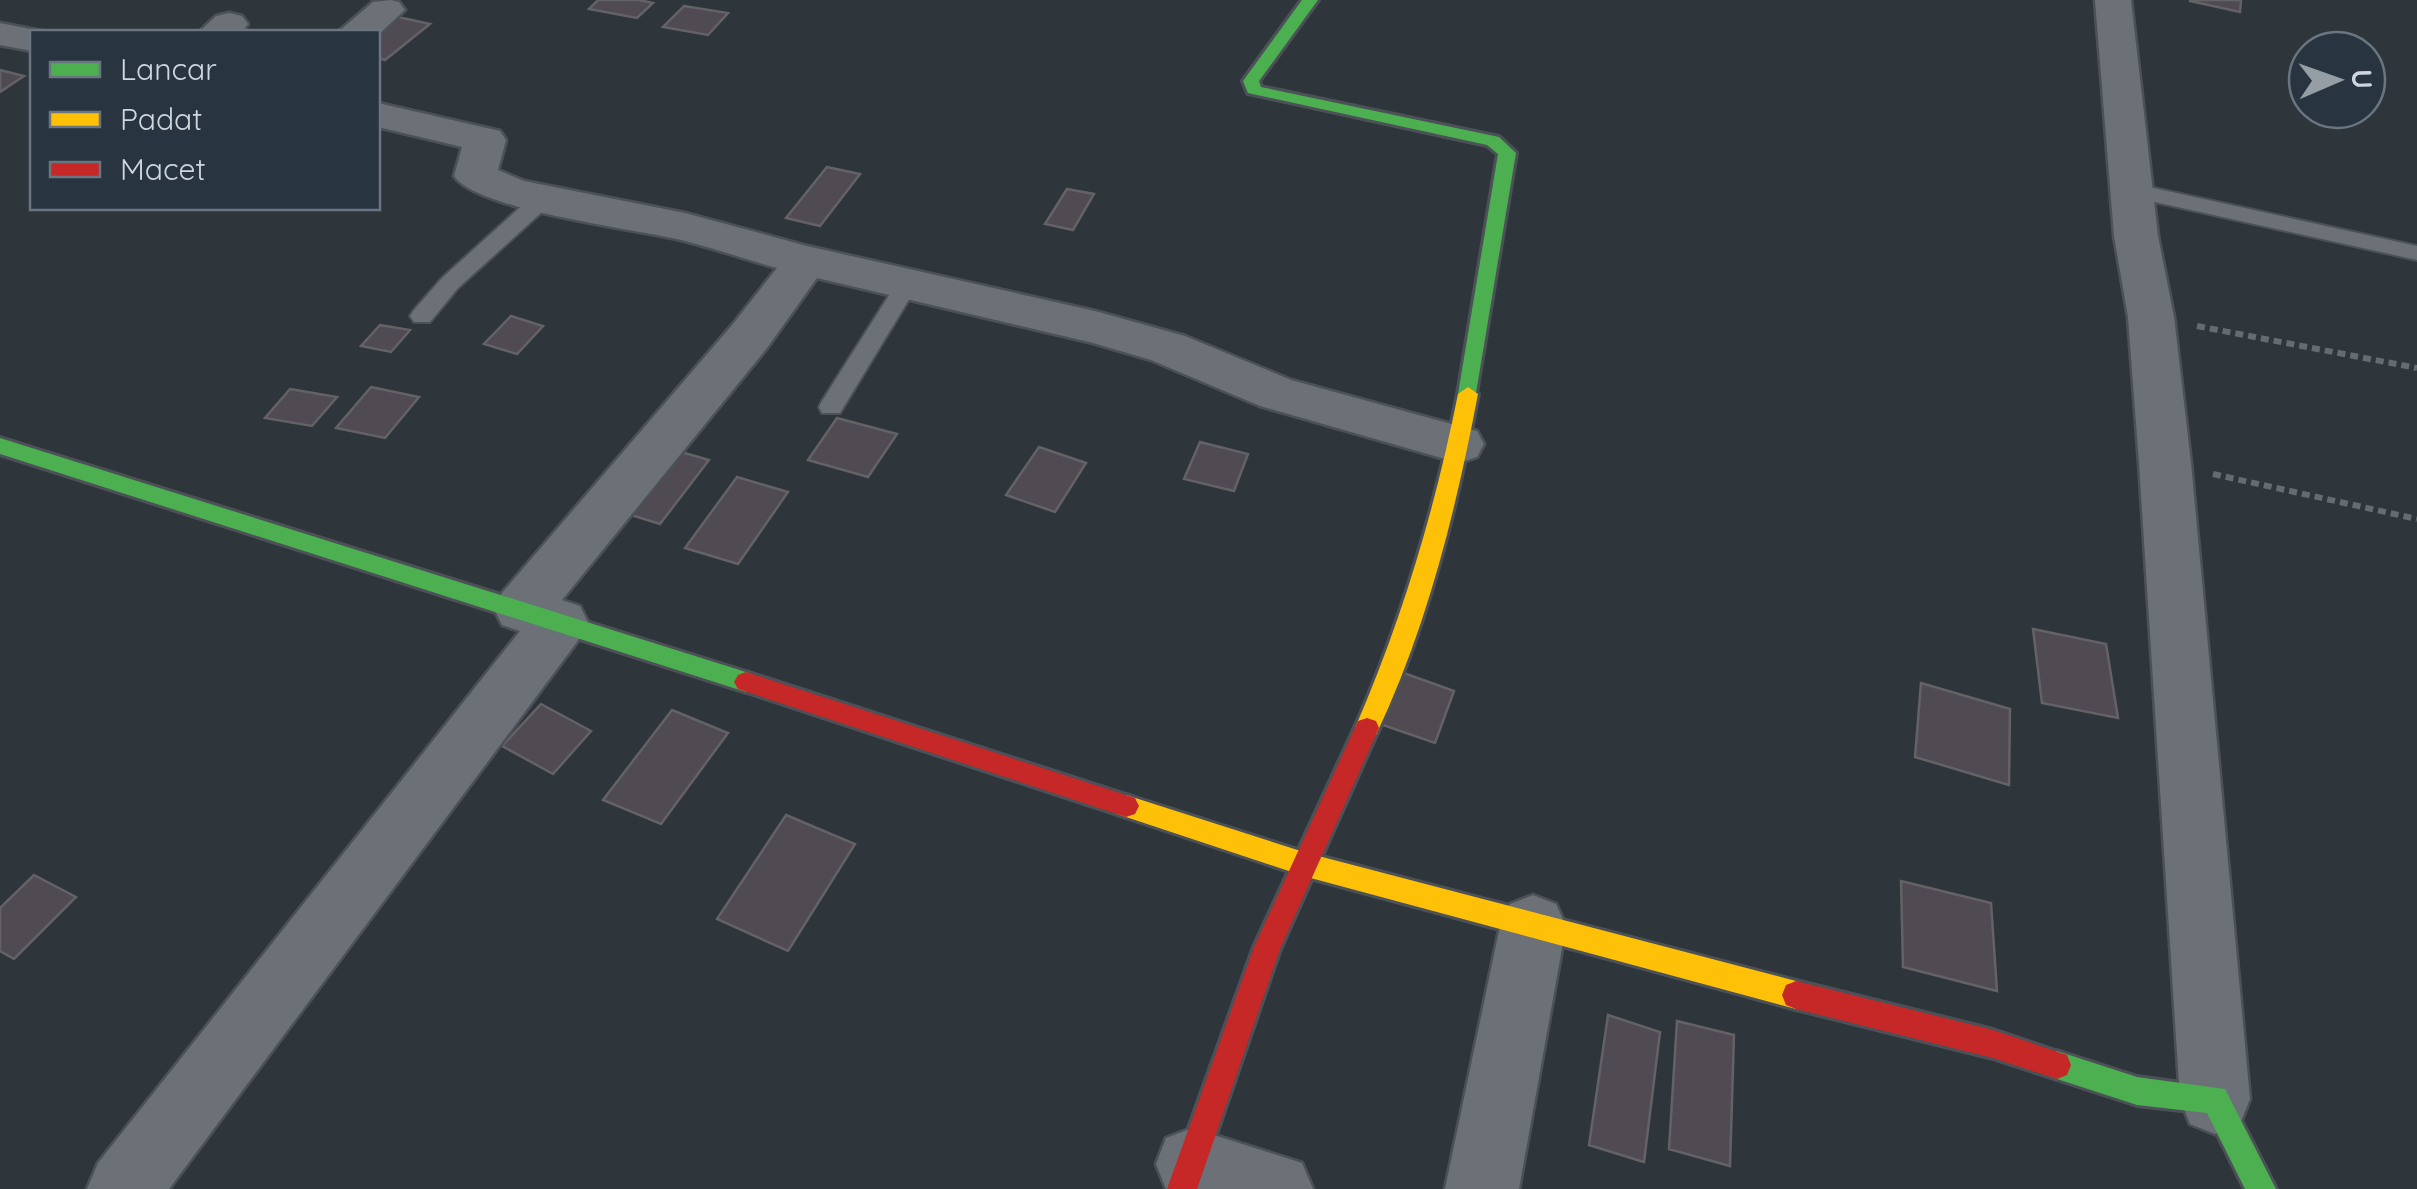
<svg xmlns="http://www.w3.org/2000/svg" width="2417" height="1189" viewBox="0 0 2417 1189" font-family="Quicksand,sans-serif">
	<style>
		.building { fill: #504a52; stroke: #636266; stroke-width: 2.5 }
		.lines { fill: none; stroke-linecap: round; stroke-linejoin: round }
		.lane-casing { stroke: #4b5157; stroke-width: 4 }
		.street-casing { stroke: #4b5157; stroke-width: 5 }
		.fast-casing { stroke: #4b5157; stroke-width: 6 }
		.slow-casing { stroke: #4b5157; stroke-width: 6 }
		.jam-casing { stroke: #4b5157; stroke-width: 6 }
		.path { stroke: #666b71; stroke-width: 6; stroke-dasharray: 8 5; stroke-linecap: butt }
		.lane { fill: #6c7177; fill-rule: evenodd }
		.street { fill: #6c7177; fill-rule: evenodd }
		.fast { fill: #4caf50; fill-rule: evenodd }
		.slow { fill: #ffc107; fill-rule: evenodd }
		.jam { fill: #c62828; fill-rule: evenodd }
	</style>
	<rect width="100%" height="100%" fill="#2e353b"/>
	<path class="building" d="M598,0H639L653,3L637,18L589,9Z
		M2241,0L2240,12L2190,1V0Z
		M684,6L728,13L708,35L663,27Z
		M398,17L430,24L385,60L378,58V34Z
		M0,70L24,76L0,92Z
		M827,167L860,174L820,226L786,218Z
		M1067,189L1094,194L1073,230L1045,224Z
		M511,316L543,326L517,354L484,344Z
		M380,325L410,330L391,352L361,346Z
		M371,387L419,397L385,438L336,428Z
		M290,389L337,397L312,426L265,418Z
		M837,418L897,434L868,477L808,460Z
		M1200,442L1248,454L1234,491L1184,479Z
		M1039,447L1086,463L1055,512L1006,495Z
		M674,450L709,460L660,524L625,513Z
		M737,477L788,492L738,564L685,548Z
		M2033,629L2106,644L2118,718L2042,703Z
		M1401,672L1454,691L1435,743L1380,724Z
		M1921,683L2010,709L2009,785L1915,757Z
		M541,704L591,731L553,774L502,746Z
		M672,710L728,733L661,824L603,800Z
		M786,815L855,844L788,951L717,919Z
		M34,875L76,897L14,959L0,951V908Z
		M1901,881L1991,903L1997,991L1903,967Z
		M1608,1015L1660,1032L1644,1162L1589,1145Z
		M1677,1021L1734,1035L1730,1166L1669,1149Z"/>
	<g class="lines">
		<g class="lane-casing">
			<path id="lane" d="M2131,183L2417,246V260L2123,195L2120,190L2123,185Z
				M545,190L556,197L553,202L458,288L430,322H414L410,316L414,310L442,278L537,192Z
				M908,275L919,283L840,413H822L819,407L822,401L900,278Z"/>
		</g>
		<g class="street-casing">
			<path id="street" d="M391,0L399,2L405,10L378,35L338,32L373,2Z
				M2095,0H2131L2158,236L2174,317L2191,463L2250,1099L2240,1124L2215,1134L2190,1124L2180,1099L2139,463L2128,317L2114,236Z
				M229,13L242,16L248,24L242,32H199L216,16Z
				M0,23L46,32H32V51L0,45Z
				M378,103L500,131L506,140L498,170L524,181L685,213L807,246L1095,311L1185,336L1291,380L1477,431L1484,444L1477,457L1459,463L1260,406L1151,360L1093,343L817,278L767,348L562,600L580,606L588,622L580,638L169,1189H87L98,1163L520,631L502,625L494,609L502,593L733,324L777,268C745,259 713,248 681,240C635,229 477,210 454,176L462,147L378,127Z
				M1533,895L1556,904L1566,926L1519,1189H1445L1500,926L1510,904Z
				M1192,1128L1302,1163L1313,1189H1166L1156,1164L1166,1138Z"/>
		</g>
		<g class="fast-casing">
			<path id="fast" d="M1302,0H1318L1259,81L1261,87L1499,137L1516,153L1475,399H1461L1458,394L1498,154L1487,145L1248,93L1243,81Z
				M0,438L746,672L754,675L758,682L754,689L746,692L0,454Z
				M2057,1051L2137,1077L2225,1089L2276,1189H2245L2207,1113L2137,1105L2057,1079L2047,1075L2043,1065L2047,1055Z"/>
		</g>
		<g class="slow-casing">
			<path id="slow" d="M1468,387L1478,394C1456,510 1427,628 1376,735L1367,738L1358,735L1355,728C1402,620 1435,509 1458,394Z
				M1126,795L1307,853L1796,981L1806,985L1810,995L1806,1005L1796,1009L1307,877L1117,814L1113,806L1117,798Z"/>
		</g>
		<g class="jam-casing">
			<path id="jam" d="M746,672L1126,795L1135,798L1139,806L1135,814L1126,817L738,689L734,682L738,675Z
				M1367,718L1376,721L1379,728L1280,949L1197,1189H1167L1254,947L1358,721Z
				M1796,981L1993,1030L2067,1055L2071,1065L2067,1075L2057,1079L1993,1058L1796,1009L1786,1005L1782,995L1786,985Z"/>
		</g>
		<path class="path" d="M2197,326L2417,368
			M2213,474L2417,519"/>
		<use href="#lane" class="lane"/>
		<use href="#street" class="street"/>
		<use href="#fast" class="fast"/>
		<use href="#slow" class="slow"/>
		<use href="#jam" class="jam"/>
	</g>
	<rect x="30" y="30" width="350" height="180" fill="#283541" stroke="#6a7580" stroke-width="2.5"/>
	<rect x="50" y="62" width="50" height="15" fill="#4caf50" stroke="#6a7580" stroke-width="2.5"/>
	<text x="120" y="80" font-size="30" fill="#ced6de">Lancar</text>
	<rect x="50" y="112" width="50" height="15" fill="#ffc107" stroke="#6a7580" stroke-width="2.5"/>
	<text x="120" y="130" font-size="30" fill="#ced6de">Padat</text>
	<rect x="50" y="162" width="50" height="15" fill="#c62828" stroke="#6a7580" stroke-width="2.5"/>
	<text x="120" y="180" font-size="30" fill="#ced6de">Macet</text>
	<g transform="translate(2337 80) rotate(88)"><circle r="48" fill="#283541" stroke="#6a7580" stroke-width="2.5"/>
	<path d="M0-8L18 38L0 25L-18 38Z" fill="#969ea5"/>
	<text y="-15" font-size="28" font-weight="bold" text-anchor="middle" fill="#ced6de">U</text>
	</g>
</svg>
